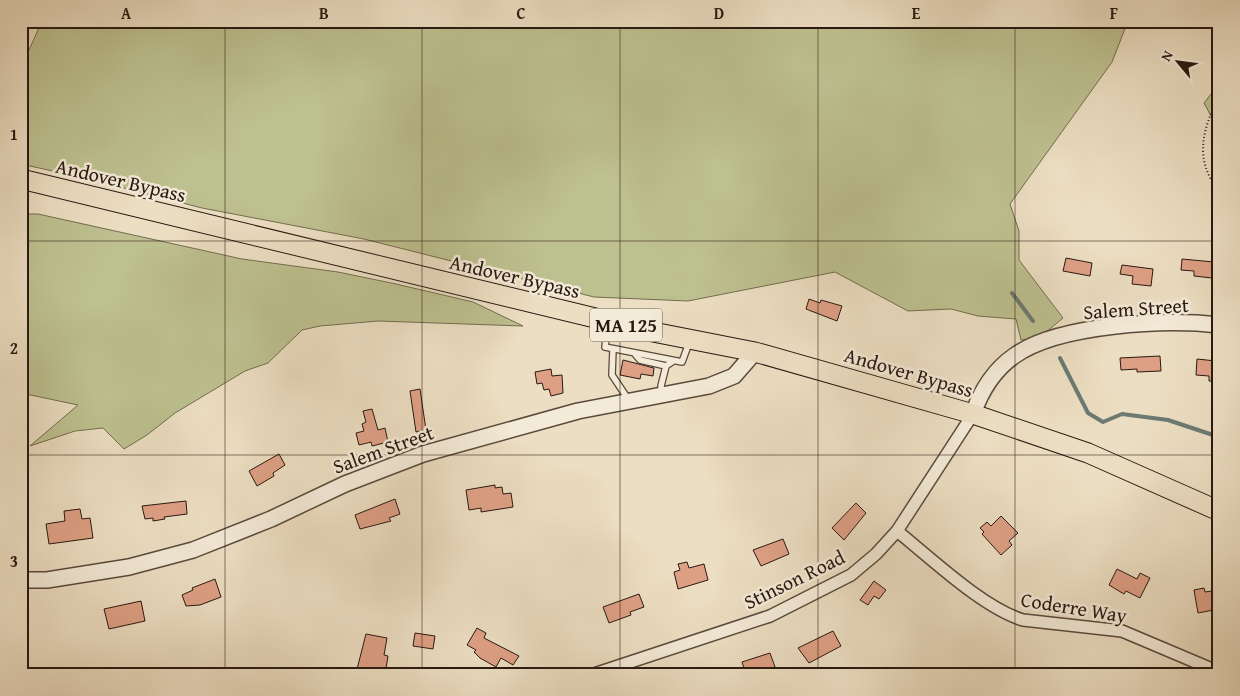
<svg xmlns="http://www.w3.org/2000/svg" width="1240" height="696" viewBox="0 0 1240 696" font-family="'Gentium Book Plus',serif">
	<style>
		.green { fill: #bdc08f; stroke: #736c50 }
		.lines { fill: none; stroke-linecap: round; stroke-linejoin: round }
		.stream { stroke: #6c7a72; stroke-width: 4 }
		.building { fill: #dea085; stroke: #291811 }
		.service-casing { stroke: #5a4a3d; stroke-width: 8 }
		.minor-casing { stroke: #5a4a3d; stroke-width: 14 }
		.tertiary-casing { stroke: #5a4a3d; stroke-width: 18 }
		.primary-casing { stroke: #291811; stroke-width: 21 }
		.path { stroke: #291811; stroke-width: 2; stroke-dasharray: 1 2.5; stroke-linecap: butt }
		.service { stroke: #f3ead7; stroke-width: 5.5 }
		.minor { stroke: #f3ead7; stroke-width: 11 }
		.tertiary { stroke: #f3ead7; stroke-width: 15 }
		.primary { stroke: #ecdec2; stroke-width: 19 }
		.grid { fill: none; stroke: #291811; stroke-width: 1; stroke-opacity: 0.55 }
		.labels { text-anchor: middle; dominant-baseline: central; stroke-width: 5; stroke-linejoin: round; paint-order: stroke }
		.shield { fill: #f3ead7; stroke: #66574c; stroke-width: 1 }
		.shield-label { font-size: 19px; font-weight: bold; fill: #291811 }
		.street-label { font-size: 20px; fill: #291811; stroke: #f3ead7 }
		.neatline { fill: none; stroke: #291811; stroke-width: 2 }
		.grid-label { font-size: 16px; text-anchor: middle; font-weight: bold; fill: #291811 }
	</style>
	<rect width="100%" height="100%" fill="#ecdec2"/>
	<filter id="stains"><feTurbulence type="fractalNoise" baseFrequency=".004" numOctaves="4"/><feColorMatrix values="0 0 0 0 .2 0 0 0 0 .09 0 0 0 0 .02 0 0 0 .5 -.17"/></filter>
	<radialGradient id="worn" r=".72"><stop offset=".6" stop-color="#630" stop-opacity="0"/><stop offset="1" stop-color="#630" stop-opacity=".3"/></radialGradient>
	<path class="green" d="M42,21H1128L1112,62L1010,204L1019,231V260L1063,318L1039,338L1021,340L1016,319L978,316L951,309L908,311L835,272L688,301L594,297L364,239L202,208L89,179L21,164V68Z
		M1219,84V131L1204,103Z
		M21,214H38L242,259L338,272L396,284L473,302L523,326L378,321L320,326L302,330L268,363L245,371L175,413L147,435L124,449L103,428L75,431L30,446L78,405L21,393Z"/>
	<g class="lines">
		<path class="stream" d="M1012,293L1033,321
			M1060,358L1088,413L1103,422L1122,414L1168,420L1219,437"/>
	</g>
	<path class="building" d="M1066,258L1092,263L1090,276L1063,271Z
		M1182,259L1214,262L1212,278L1194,276V271L1181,270Z
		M1122,265L1153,269L1151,286L1132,284L1133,276L1120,274Z
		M809,299L820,303L821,300L842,306L837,321L806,309Z
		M1160,356L1161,371L1137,372V369L1121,370L1120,358Z
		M1197,359L1216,361L1215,366L1219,367V382L1209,381V376L1196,375Z
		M623,360L654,368L653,376L641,374L640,379L620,375Z
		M551,369L552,376L562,375L563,393L551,396L549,389L544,390L542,383L537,384L535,372Z
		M420,389L426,430L416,432L410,391Z
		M372,409L378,430L385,428L388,442L372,446L371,442L359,445L356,433L364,431L362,424L366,422L363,411Z
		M279,454L285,465L273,473L274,476L257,486L249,471Z
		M495,485V488L502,487L503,494L511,493L513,507L481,512V508L469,510L466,490Z
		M395,499L400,514L389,518L391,521L360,529L355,515Z
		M186,501L187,514L164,517L165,519L153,521V518L145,519L142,506Z
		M856,503L866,513L844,540L832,528Z
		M80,509L82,519L90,518L93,538L49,544L46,524L65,521L64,511Z
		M1001,516L1018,533L1009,541L1012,545L1001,555L982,534L984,532L980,528L987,522L991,526Z
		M783,539L789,554L761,566L753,550Z
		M687,562L689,568L704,564L708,580L678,589L674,572L680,570L678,564Z
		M1117,569L1137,579L1140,573L1150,578L1140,598L1126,591L1124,594L1109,585Z
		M215,579L221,597L200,605L186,606L182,595L193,590L192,588Z
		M874,581L886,590L879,599L874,596L868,605L860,600Z
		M1204,588L1205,592L1219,590V609L1198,613L1194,590Z
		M639,594L644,607L630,612L631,615L609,623L603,607Z
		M141,601L145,621L109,629L104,609Z
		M477,628L486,633L484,638L519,656L513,665L501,658L496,667L480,658L474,652L476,650L467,645Z
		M833,631L841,646L809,663L798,648Z
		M415,633L435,636L433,649L413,646Z
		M366,634L387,638L384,655L388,656L385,675L356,673Z
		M770,653L775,667L746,675L742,662Z"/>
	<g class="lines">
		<g class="service-casing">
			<path id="service" d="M608,323L605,347L682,362L689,343
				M613,349L612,375L628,399
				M635,354L640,360L666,366L672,362
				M662,394L661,386L666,366"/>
		</g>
		<g class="minor-casing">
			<path id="minor" d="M897,531C932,559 983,608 1023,620L1122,631L1219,672
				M591,675L770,616L851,575L876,554L897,531L973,414"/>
		</g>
		<g class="tertiary-casing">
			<path id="tertiary" d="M973,414C981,391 994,370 1014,356C1058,324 1166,319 1219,325
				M21,580H47L129,567L193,550L271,519L345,484L423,454L578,411L709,386L734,376L755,352"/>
		</g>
		<g class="primary-casing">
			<path id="primary" d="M21,179L653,332L755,352L973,414L1088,453L1219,511"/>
		</g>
		<path class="path" d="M1219,94C1203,131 1193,157 1219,192"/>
		<use href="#service" class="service"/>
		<use href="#minor" class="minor"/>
		<use href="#tertiary" class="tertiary"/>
		<use href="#primary" class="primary"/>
	</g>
	<path class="grid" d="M225,21V675M422,21V675M620,21V675M818,21V675M1015,21V675M21,241H1219M21,455H1219"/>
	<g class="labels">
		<rect class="shield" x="590" y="308.5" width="72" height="33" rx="4"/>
		<g class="shield-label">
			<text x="626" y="325">MA 125</text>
		</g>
		<g class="street-label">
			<text transform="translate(121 180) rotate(13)">Andover Bypass</text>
			<text transform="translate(515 276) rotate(13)">Andover Bypass</text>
			<text transform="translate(1136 308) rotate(-4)">Salem Street</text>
			<text transform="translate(909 372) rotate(16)">Andover Bypass</text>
			<text transform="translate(383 449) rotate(-20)">Salem Street</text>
			<text transform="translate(794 579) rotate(-26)">Stinson Road</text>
			<text transform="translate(1074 607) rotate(9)">Coderre Way</text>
		</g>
	</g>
	<rect width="1240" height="696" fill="none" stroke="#ecdec2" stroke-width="55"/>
	<g transform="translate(1178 62) rotate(299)" stroke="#f3ead7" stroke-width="4" paint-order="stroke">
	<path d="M0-4L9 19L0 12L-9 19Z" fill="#291811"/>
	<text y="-8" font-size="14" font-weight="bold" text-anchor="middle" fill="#291811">N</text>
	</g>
	<rect x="28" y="28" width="1184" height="640" class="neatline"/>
	<g class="grid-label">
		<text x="126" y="19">A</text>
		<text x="324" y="19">B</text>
		<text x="521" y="19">C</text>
		<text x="719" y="19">D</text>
		<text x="916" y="19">E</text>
		<text x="1114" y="19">F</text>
		<text x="14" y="140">1</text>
		<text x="14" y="354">2</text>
		<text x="14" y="567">3</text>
	</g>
	<rect width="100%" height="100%" filter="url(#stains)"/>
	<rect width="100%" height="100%" fill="url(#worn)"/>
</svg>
